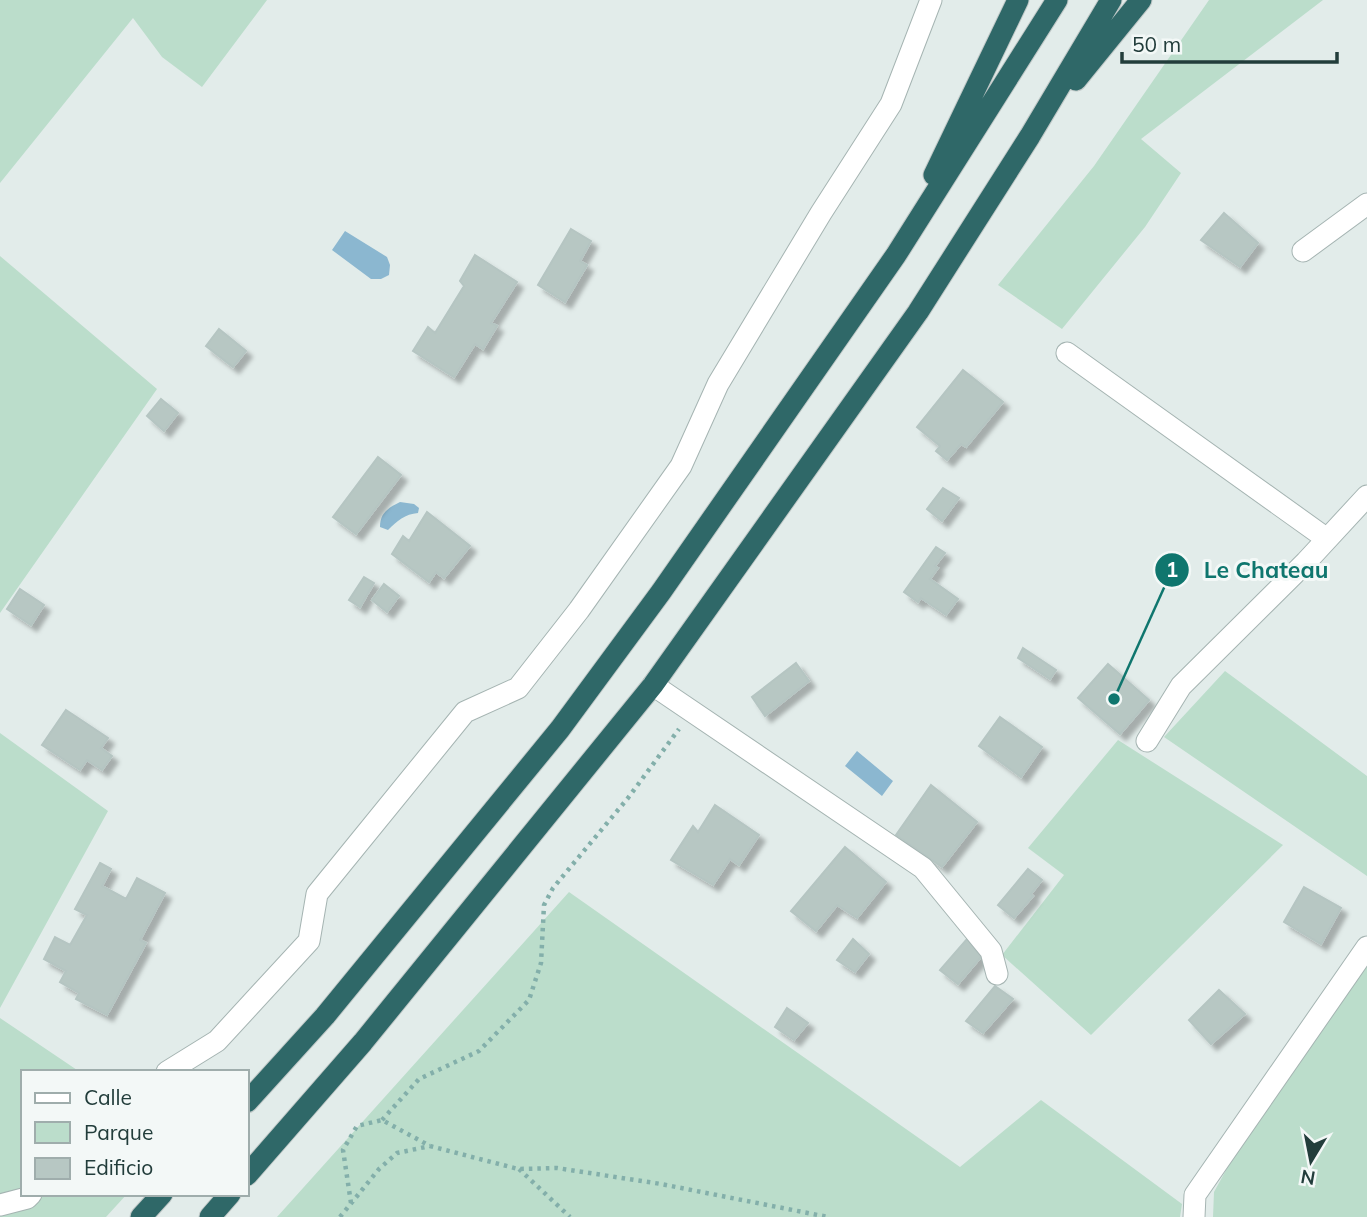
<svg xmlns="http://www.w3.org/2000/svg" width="1367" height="1217" viewBox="0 0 1367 1217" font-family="Mulish,sans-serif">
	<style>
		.green { fill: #bbddcb }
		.water { fill: #8bb7d0 }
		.building { fill: #b7c7c3; stroke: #b5c5c2; stroke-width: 2; filter: url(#shadow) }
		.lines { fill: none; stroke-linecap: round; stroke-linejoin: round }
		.minor-casing { stroke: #a5b4b2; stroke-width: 23 }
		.highway-casing { stroke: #c1c9c8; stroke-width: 23 }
		.path { stroke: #83afaa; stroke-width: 4.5; stroke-dasharray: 3.5 5; stroke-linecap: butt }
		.minor { stroke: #fff; stroke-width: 21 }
		.highway { stroke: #2f6868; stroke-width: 21 }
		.leader { fill: none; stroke: #0f766e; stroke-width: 2.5 }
		.callout-dot { fill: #0f766e; stroke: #f3f8f7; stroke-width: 2.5 }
		.mark-label { font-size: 21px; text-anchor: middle; font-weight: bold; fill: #fff }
		.callout-label { font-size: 23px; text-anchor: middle; font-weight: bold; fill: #0f766e; stroke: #f3f8f7; stroke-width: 6; stroke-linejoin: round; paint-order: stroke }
	</style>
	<defs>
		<filter id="shadow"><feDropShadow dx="6" dy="6" stdDeviation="2" flood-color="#0004"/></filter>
	</defs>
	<rect width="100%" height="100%" fill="#e2ecea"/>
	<path class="green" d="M0,0H267L202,87L162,57L133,18L0,183Z
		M1209,0H1323L1141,139L1181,173L1145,227L1062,329L998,285L1094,166Z
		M0,256L157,389L0,613Z
		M1225,671L1367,776V876L1164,737Z
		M0,733L108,811L0,1008Z
		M1118,740L1283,845L1091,1035L1002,955L1064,875L1028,848Z
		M569,892L960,1167L1041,1100L1182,1204L1180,1217H277Z
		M1367,967V1217H1213L1214,1192L1300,1035Z
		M0,1018L80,1072H23V1194H127L106,1217H0Z"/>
	<path class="water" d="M345,231L387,257L390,265L389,275L381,279H371L332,250Z
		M400,502L414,504L419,508L418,513C405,514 397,521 388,530L380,527C380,513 388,508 400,502Z
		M857,751L893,781L882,796L845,766Z"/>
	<path class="building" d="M1224,213L1258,243L1240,267L1201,240Z
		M571,229L591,241L580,261L587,265L565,302L538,285Z
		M475,255L517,282L491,323L497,326L483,349L475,344L454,377L413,351L428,327L435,333L464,286L460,281Z
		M219,329L246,351L233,367L206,346Z
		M963,370L1003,402L966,447L961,444L947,460L936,451L940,446L917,427Z
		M161,399L178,413L164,431L147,416Z
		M378,457L401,475L356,534L333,517Z
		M943,488L959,498L942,521L927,509Z
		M427,512L470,546L444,578L436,572L429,582L392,554L403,536L409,541Z
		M936,547L945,553L935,566L938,568L930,579L958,599L946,615L921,598L918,602L904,592Z
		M364,577L374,583L360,607L349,600Z
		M384,584L399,596L387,612L372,600Z
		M20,589L44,605L31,625L7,609Z
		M1023,648L1056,670L1050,679L1018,658Z
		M796,663L809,681L765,716L752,697Z
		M1108,664L1149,700L1120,734L1078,698Z
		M66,710L108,738L101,748L112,756L102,770L87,760L80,770L42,745Z
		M1000,717L1042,747L1021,777L979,746Z
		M931,785L977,822L942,867L896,835Z
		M715,805L759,835L739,865L730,859L713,885L671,860L693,826L698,832Z
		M845,847L886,882L857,918L837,905L816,931L791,911Z
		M100,863L111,869L102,886L126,899L137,878L165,893L140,940L146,943L107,1015L76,999L79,993L60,982L66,971L44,959L55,937L70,945L87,915L75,909Z
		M1028,869L1042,880L1031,894L1033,896L1014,918L998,905Z
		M1304,887L1341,908L1321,944L1284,922Z
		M853,939L869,954L855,972L837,960Z
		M967,939L981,957L958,984L940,970Z
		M995,986L1013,999L983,1033L966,1021Z
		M1219,990L1245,1014L1211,1044L1189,1020Z
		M787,1008L808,1023L794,1040L775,1027Z"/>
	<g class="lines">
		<g class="minor-casing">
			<path id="minor" d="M1303,251L1367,204
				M1067,353L1327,539
				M653,685L923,868L991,951L997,974
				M1147,741L1181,686L1306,562L1367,496
				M167,1072L217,1041L309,941L317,894L465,712L518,688L579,610L681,466L718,384L821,213L891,104L931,0
				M0,1205L27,1198L31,1194
				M1194,1217L1195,1195L1367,947"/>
		</g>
		<g class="highway-casing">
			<path id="highway" d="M1076,80L1141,0
				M934,175L1018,0
				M247,1102L325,1016L560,729L661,592L896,255L1057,0
				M247,1175L363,1042L653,685L918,312L1030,136L1111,0
				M141,1217L162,1194
				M210,1217L230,1194"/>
		</g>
		<path class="path" d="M382,1120L419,1079L479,1051L529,1000L541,963L544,905L553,888L628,798L679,729
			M519,1169L570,1217
			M351,1203L343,1150L357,1126L382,1120L430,1146L518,1169L557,1168L661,1184L828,1217
			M340,1217L379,1169L397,1153L430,1146"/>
		<use href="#minor" class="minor"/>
		<use href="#highway" class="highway"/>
	</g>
	<path class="leader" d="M1114 699L1172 570"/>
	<g class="callout-dot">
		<circle cx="1114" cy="699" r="7"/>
		<circle cx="1172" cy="570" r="18"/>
	</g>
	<g class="mark-label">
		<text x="1172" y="577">1</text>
	</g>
	<g class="callout-label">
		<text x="1266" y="578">Le Chateau</text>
	</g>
	<rect x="21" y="1070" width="228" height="126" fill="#f3f8f7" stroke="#9fadac" stroke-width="2"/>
	<rect x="35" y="1093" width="35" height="10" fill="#ffffff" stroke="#9fadac" stroke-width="2"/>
	<text x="84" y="1105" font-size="21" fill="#223d3b">Calle</text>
	<rect x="35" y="1122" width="35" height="21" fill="#bbddcb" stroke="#9fadac" stroke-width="2"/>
	<text x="84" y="1140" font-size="21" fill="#223d3b">Parque</text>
	<rect x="35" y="1158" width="35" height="21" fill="#b7c7c3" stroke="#9fadac" stroke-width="2"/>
	<text x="84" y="1175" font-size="21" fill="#223d3b">Edificio</text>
	<g transform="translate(1311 1161) rotate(190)" stroke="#f3f8f7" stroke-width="5" paint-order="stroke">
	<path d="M0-5L12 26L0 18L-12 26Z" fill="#223d3b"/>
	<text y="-10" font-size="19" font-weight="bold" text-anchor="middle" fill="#223d3b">N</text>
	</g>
	<path d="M1122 52v10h215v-10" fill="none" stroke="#223d3b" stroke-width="3.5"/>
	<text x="1132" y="52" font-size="21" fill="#223d3b" stroke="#f3f8f7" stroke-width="5" paint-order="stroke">50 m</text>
</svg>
